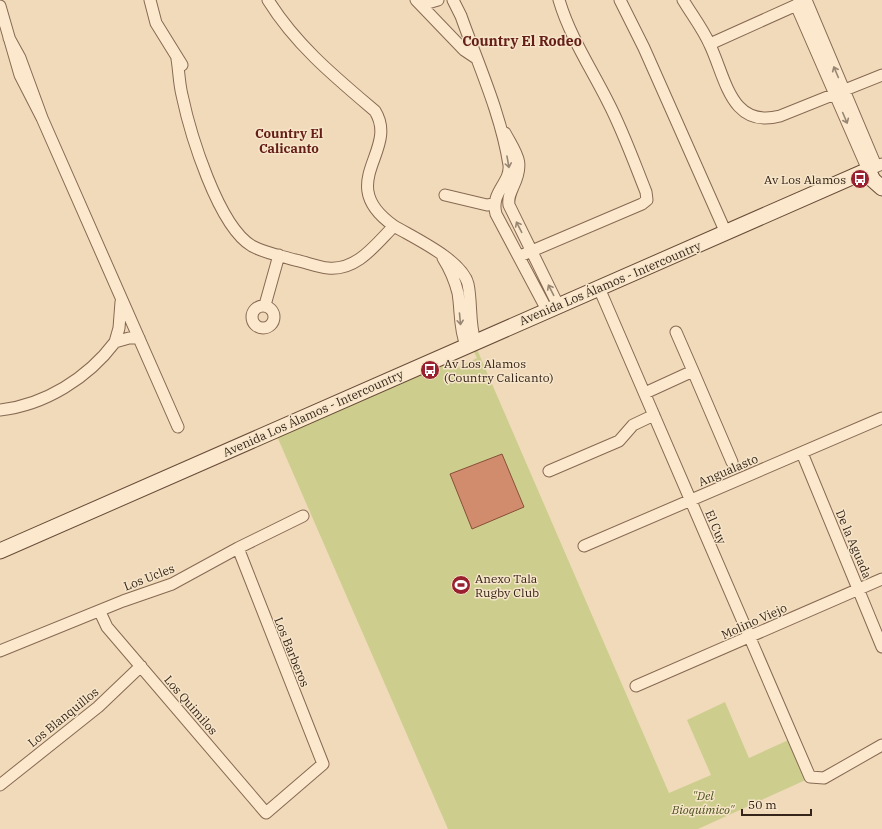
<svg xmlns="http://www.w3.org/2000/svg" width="882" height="829" viewBox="0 0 882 829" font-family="'IBM Plex Serif',serif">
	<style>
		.green { fill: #cdce8e }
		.building { fill: #d18c6d; stroke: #874f38 }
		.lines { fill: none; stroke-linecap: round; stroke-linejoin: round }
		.street-casing { stroke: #876953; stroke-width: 13 }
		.secondary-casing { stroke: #684b37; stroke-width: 17 }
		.street { stroke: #fbe8cd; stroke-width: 11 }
		.secondary { stroke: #fbe8cd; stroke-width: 15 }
		.oneway { stroke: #988673 }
		.labels { text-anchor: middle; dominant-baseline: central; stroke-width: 3; stroke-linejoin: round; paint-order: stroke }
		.poi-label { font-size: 12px; fill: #352419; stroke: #f7e5c9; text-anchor: start }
		.street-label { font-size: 12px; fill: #352419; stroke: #f7e5c9 }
		.park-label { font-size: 12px; font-style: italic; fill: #4b531f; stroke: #f7e5c9 }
		.neighbourhood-label { font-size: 13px; font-weight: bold; fill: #641e17; stroke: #f7e5c9 }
		.quarter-label { font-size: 14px; font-weight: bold; fill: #641e17; stroke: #f7e5c9 }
	</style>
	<rect width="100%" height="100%" fill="#f0daba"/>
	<path class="green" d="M476,347L669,793L711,775L687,720L725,702L749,758L793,738L810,778L698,829H448L276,434L445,359L457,368L477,358L472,348Z"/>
	<path class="building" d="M502,454L524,507L472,529L450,474Z"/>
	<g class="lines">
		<g class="street-casing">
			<path id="street" d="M150,0L156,23L182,65
				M268,0C296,45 335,77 375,111C400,151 333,183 394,226
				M416,0L464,50L476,58
				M453,0L461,16C478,64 501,114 509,165C511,183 490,192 496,214L547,310
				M620,0L644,48L726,233
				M683,0C692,15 703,29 710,45C726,79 731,129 780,116L882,75
				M806,0L876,166
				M421,5L438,0
				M796,5L868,170L882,164
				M0,6L20,75L42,118L20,58L9,38
				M710,44L801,3
				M177,59C179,71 179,83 182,95C190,133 218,226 252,246C265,253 282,256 295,260C306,262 317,267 328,268C357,271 376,244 394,226C414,238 462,260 468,284C472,303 469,323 475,341
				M42,118L178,427
				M505,133C517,155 525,162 513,187C510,194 508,198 509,205L558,305
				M445,195L487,205L494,204
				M520,256L642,204L647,200L646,192C634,162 623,131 608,102C591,68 570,37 559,0
				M443,258C450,269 455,281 458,293C461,311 459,328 466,345
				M599,288L810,777L824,778L882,745
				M121,302L119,328L115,342L129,338H139
				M265,305L279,255
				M252 317a11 11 0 1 1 22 0a11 11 0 1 1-22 0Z
				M676,332L693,371
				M645,393L693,371L732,462
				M0,410C45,405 88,378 115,342
				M802,453L882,647
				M549,471L619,441L633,425L654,415
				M584,546L882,418
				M100,612L107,627L266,813L323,764L238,548
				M0,651L123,601L172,584L238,548L303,516
				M636,686L882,579
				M0,785L98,707L141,666"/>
		</g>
		<g class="secondary-casing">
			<path id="secondary" d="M0,551L868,170L873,180L882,188"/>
		</g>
		<use href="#street" class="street"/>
		<use href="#secondary" class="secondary"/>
	</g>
	<defs><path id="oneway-shaft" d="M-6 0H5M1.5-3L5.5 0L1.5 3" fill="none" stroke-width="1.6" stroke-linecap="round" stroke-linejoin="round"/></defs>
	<g class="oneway">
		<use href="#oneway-shaft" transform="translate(836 72) rotate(-113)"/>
		<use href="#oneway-shaft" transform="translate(845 118) rotate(67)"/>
		<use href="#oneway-shaft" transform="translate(508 162) rotate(80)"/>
		<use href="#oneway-shaft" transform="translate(519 227) rotate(-117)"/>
		<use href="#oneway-shaft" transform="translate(551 290) rotate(-117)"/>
		<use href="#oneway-shaft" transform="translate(460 319) rotate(85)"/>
	</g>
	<defs>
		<g id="bus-disc" transform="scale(1)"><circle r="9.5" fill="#99202e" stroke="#f7e5c9"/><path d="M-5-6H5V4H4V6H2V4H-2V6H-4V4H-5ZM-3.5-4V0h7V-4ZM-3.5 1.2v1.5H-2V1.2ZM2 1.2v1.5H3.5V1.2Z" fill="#fff"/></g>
		<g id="stadium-disc" transform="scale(1)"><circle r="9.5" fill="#99202e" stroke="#f7e5c9"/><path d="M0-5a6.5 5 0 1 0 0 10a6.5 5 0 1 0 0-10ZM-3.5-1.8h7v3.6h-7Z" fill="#fff"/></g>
	</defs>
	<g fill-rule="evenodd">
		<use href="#bus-disc" x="860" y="179"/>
		<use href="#bus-disc" x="430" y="370"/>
		<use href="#stadium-disc" x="461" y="585"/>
	</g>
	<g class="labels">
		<g class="poi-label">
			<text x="846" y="179" text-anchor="end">Av Los Alamos</text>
			<text x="444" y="363">Av Los Alamos<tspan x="444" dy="14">(Country Calicanto)</tspan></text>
			<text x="475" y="578">Anexo Tala<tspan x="475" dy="14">Rugby Club</tspan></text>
		</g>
		<g class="street-label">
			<text transform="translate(610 283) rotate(-23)">Avenida Los Álamos - Intercountry</text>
			<text transform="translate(313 413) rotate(-24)">Avenida Los Álamos - Intercountry</text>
			<text transform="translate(728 470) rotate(-23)">Angualasto</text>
			<text transform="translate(716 527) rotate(67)">El Cuy</text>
			<text transform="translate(854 544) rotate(67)">De la Aguada</text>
			<text transform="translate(149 577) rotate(-21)">Los Ucles</text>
			<text transform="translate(754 621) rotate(-24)">Molino Viejo</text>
			<text transform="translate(292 652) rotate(68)">Los Barberos</text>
			<text transform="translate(191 705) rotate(49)">Los Quimilos</text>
			<text transform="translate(63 717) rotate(-39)">Los Blanquillos</text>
		</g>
		<g class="park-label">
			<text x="703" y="795">"Del<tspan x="703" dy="14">Bioquímico"</tspan></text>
		</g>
		<g class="neighbourhood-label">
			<text x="289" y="133">Country El<tspan x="289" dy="15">Calicanto</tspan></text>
		</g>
		<g class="quarter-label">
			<text x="522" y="41">Country El Rodeo</text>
		</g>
	</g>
	<path d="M742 809v6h69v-6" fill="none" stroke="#352419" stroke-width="2"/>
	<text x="748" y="809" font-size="12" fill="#352419" stroke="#f7e5c9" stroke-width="3" paint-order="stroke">50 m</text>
</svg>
